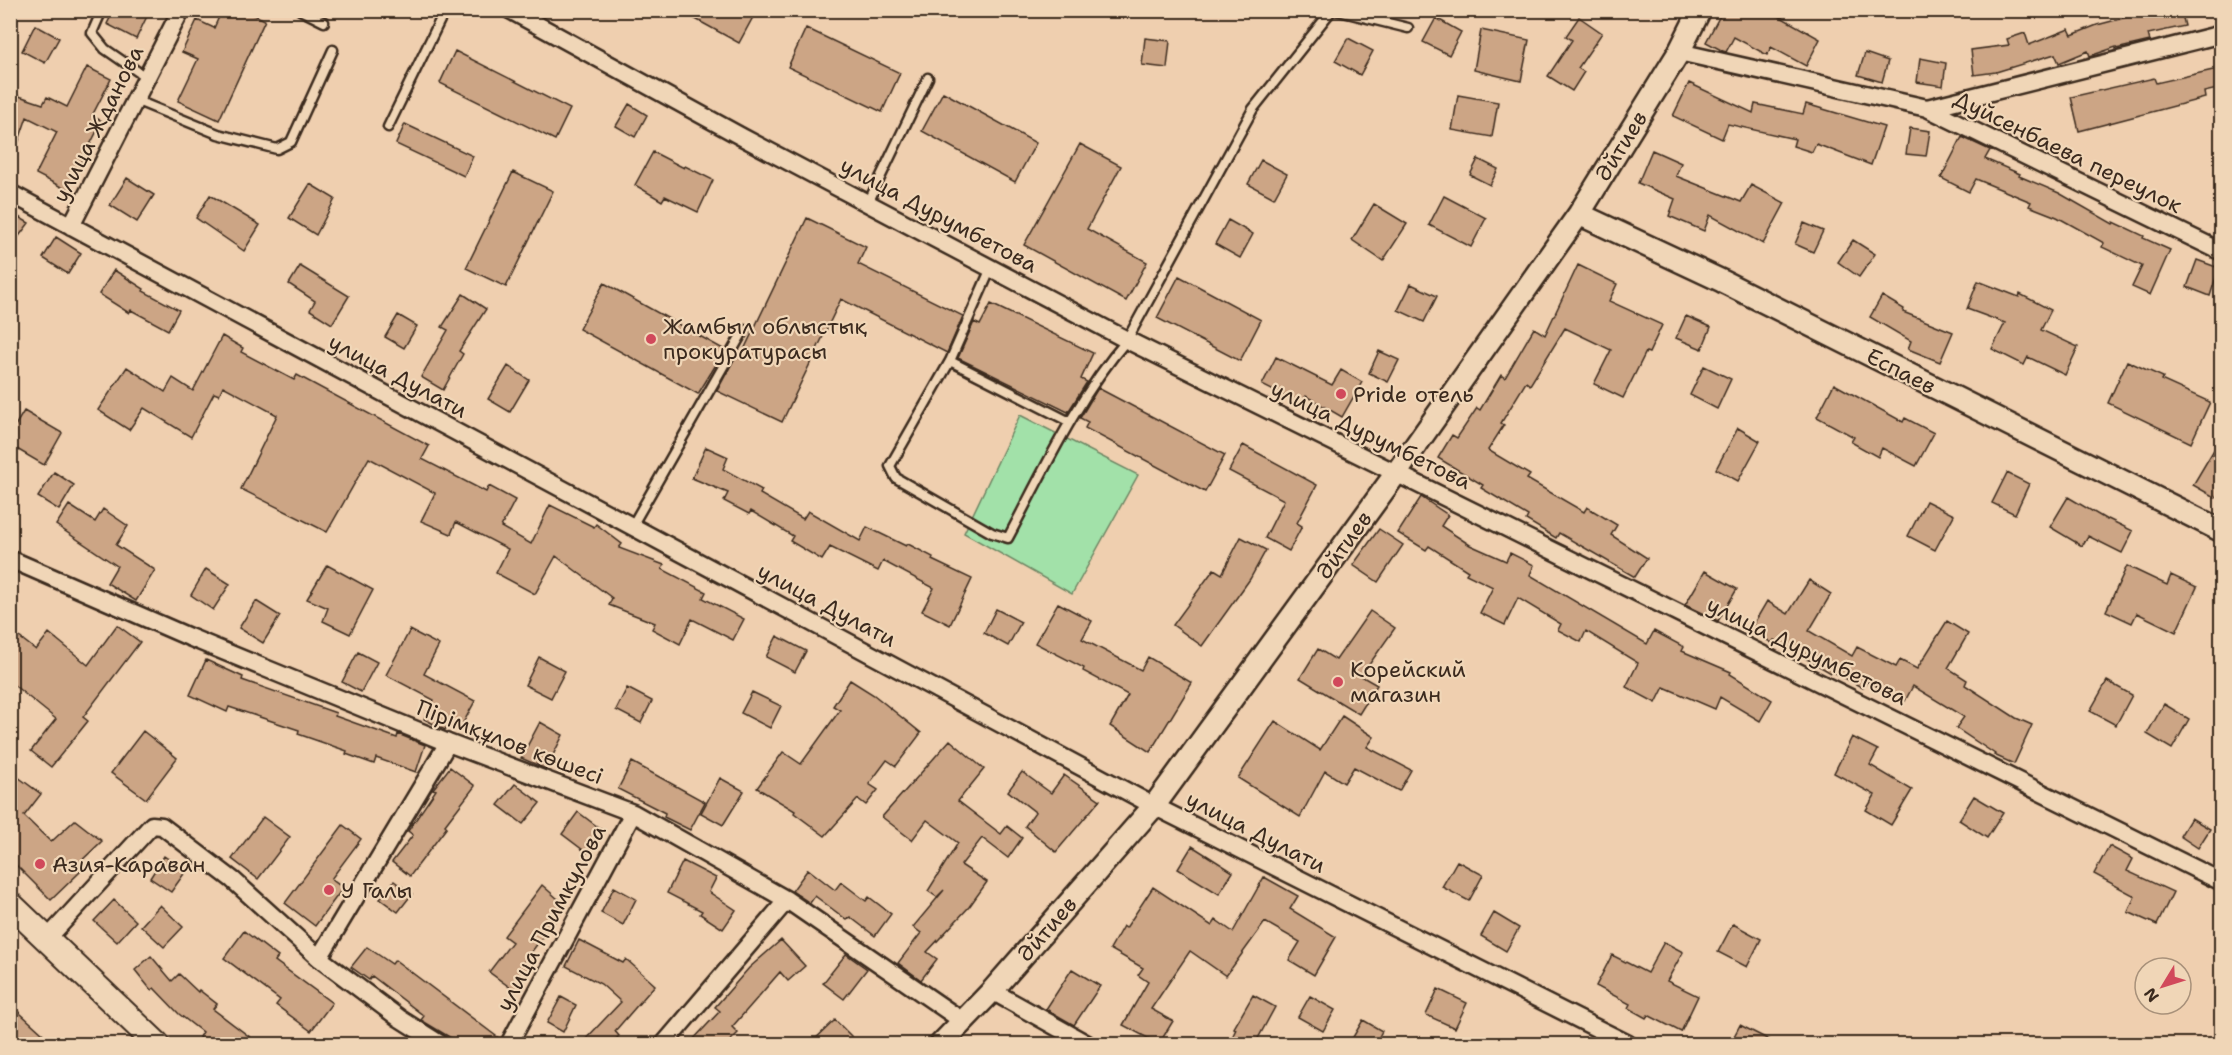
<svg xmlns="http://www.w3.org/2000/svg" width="2232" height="1055" viewBox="0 0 2232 1055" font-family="'Shantell Sans',sans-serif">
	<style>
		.green { fill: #a2e1a9; stroke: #6e8664; stroke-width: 1.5 }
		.building { fill: #cca585; stroke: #3b2a1e; stroke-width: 1.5 }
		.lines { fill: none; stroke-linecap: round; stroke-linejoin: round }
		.service-casing { stroke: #3b2a1e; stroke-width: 13 }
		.minor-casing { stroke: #3b2a1e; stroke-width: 21 }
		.tertiary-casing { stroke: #3b2a1e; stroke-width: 26 }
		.secondary-casing { stroke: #3b2a1e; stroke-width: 28 }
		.service { stroke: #f0d6b7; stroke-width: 8 }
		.minor { stroke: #f0d6b7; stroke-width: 16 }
		.tertiary { stroke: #f0d6b7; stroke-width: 21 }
		.secondary { stroke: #f0d6b7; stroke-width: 24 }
		.poi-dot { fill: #d1495b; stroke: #f0d6b7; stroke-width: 2 }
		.labels { text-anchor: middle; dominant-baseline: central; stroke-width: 4.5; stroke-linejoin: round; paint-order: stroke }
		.street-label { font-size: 22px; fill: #3b2a1e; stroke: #f0d6b7 }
		.poi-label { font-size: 22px; fill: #3b2a1e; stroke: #f0d6b7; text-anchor: start }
	</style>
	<rect width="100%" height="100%" fill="#efcfaf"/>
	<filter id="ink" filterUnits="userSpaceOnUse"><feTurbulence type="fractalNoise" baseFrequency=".0167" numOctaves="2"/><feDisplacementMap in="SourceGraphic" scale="12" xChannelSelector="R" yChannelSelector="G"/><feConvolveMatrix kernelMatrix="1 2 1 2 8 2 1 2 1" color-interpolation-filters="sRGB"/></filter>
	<g filter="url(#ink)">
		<path class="green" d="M1020,415L1138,475L1072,594L964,533Z"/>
		<path class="building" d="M114,10H150L136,39L107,24Z
			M222,10H244L265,20L219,120L178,101L198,59L182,52L197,20L214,28Z
			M679,10H740L753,17L739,43Z
			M1723,10H1768L1820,39L1806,66L1771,47L1767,55L1734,37L1726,52L1723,51L1706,42Z
			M2154,10H2181L2185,26L2148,34L2150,41L2116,49V47L2090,56L2088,51L2059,63L2055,54L1996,72L1974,75L1971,50L2009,45L2007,39L2025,33L2029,45L2069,29L2072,35L2097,25Z
			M1579,17L1602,33L1578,68L1584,72L1572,91L1548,76L1572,40L1566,36Z
			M1436,18L1461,32L1449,55L1423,42Z
			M35,25L59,38L45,63L22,51Z
			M806,28L900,73L882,112L788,67Z
			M1481,30L1529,40L1521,81L1474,70Z
			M1145,38L1170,41L1167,68L1142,65Z
			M1348,38L1373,51L1360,75L1335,61Z
			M455,51L570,109L555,140L440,83Z
			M1865,53L1888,61L1882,82L1858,75Z
			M1920,58L1946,63L1943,86L1917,82Z
			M87,67L111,79L92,116L102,121L67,190L36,174L57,132L27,117L13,158H10V103L13,94L43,104L47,97L67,107Z
			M2222,68V88L2204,92L2205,98L2079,131L2071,97L2154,78L2156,83Z
			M1689,83L1753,113L1755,104L1803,114L1806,104L1884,127L1871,165L1816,144L1812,152L1793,146L1795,139L1728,124L1722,139L1673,116Z
			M943,92L1036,143L1015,182L922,131Z
			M1458,95L1498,102L1492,137L1452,130Z
			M629,104L647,115L635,137L616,126Z
			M405,124L473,156L464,176L396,144Z
			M1910,128L1930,131L1926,156L1906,154Z
			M1962,137L1990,150L1985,159L2020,174L2019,176L2059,193L2113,224L2114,222L2144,236L2143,238L2170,250L2150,295L2132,287L2142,266L2102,247L2104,243L2057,217L2029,206L2031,202L1976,179L1969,192L1941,178Z
			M1080,144L1121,166L1087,229L1147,262L1126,301L1024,245Z
			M1652,150L1681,163L1676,176L1741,202L1751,185L1785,203L1763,244L1710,215L1704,231L1669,216L1675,199L1638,183Z
			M653,152L684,168L685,166L713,180L698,212L665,196L662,201L635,185Z
			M1478,159L1498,169L1490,185L1470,175Z
			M1261,160L1287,174L1274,198L1248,184Z
			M513,172L553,191L506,287L466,268Z
			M127,178L154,195L137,222L110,205Z
			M310,184L335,199L316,235L289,218Z
			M210,195L260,225L244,251L196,218Z
			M1444,196L1486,218L1471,247L1429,225Z
			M1374,204L1407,224L1383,261L1352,240Z
			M15,215L29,223L10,248V224Z
			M807,218L866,247L858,264L963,316L947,353L841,299L782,422L717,391L736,356L740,358Z
			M1228,220L1253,234L1240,258L1215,244Z
			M1804,223L1823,231L1813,252L1795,244Z
			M56,237L81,253L68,274L43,258Z
			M1853,240L1875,254L1859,277L1838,262Z
			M2197,260L2219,268L2210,296L2187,287Z
			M1578,265L1617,284L1609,301L1662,325L1649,353L1646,352L1623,398L1594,384L1611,350L1565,328L1530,385L1526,382L1501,423L1504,425L1488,450L1530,475L1527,479L1584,512L1587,507L1617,525L1611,535L1647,558L1635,577L1559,533L1556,538L1526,520L1528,516L1481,488L1483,485L1438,458L1452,435L1457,438L1477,408L1480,410L1501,375L1505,378L1534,328L1545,335Z
			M300,266L349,296L332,324L310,310L315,301L289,284Z
			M114,270L144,289L143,291L179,310L168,330L131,310L129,313L99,294Z
			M1179,276L1261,320L1240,361L1157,318Z
			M1978,281L2019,297L2020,294L2051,310L2041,330L2078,347L2065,375L2028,357L2024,365L1992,349L2005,323L1967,309Z
			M604,283L725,350L698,394L579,329Z
			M1411,284L1437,296L1424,322L1398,310Z
			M463,294L486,309L459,351L463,354L443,390L421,377L448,330L442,327Z
			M1882,296L1904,309L1903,312L1953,332L1940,362L1908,349L1911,341L1870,317Z
			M991,304L1093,353L1081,379L1087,382L1068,412L958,358L974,322L980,325Z
			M398,315L417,326L404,348L385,337Z
			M1686,316L1711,327L1702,349L1676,338Z
			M222,336L243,348L241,352L294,380L297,375L429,446L422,459L486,492L489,486L515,500L501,527L531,544L550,505L594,527L596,524L622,544L619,548L664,565L662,569L706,592L703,598L744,619L733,640L692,619L680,644L652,629L655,623L609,605L612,598L556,556L535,594L496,573L508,549L456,522L451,534L421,521L435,493L369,458L327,532L241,489L277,415L223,386L219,395L214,393L191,437L144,408L129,430L98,410L127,367L165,392L173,378L193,391Z
			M1379,351L1399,360L1388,382L1369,373Z
			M1276,357L1332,385L1341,370L1362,382L1342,417L1306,396L1302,405L1262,385Z
			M2127,361L2163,377L2161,380L2210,402L2191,443L2108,403Z
			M508,366L529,380L510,412L488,399Z
			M1704,366L1731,379L1717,409L1690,395Z
			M1834,384L1903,422L1905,418L1934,433L1916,466L1882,448L1878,457L1851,442L1854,437L1817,417Z
			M1098,388L1225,455L1205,492L1085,428L1088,422L1080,418Z
			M24,411L62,433L44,465L10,445V434Z
			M1738,428L1760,441L1738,481L1716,469Z
			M2222,436V488L2216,498L2193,485Z
			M1243,445L1317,485L1297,523L1302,526L1289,551L1265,538L1284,500L1229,471Z
			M706,447L728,457L723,469L762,490L760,494L803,519L808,511L860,541L867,527L906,546L908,544L933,557L932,560L972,579L950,625L922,611L934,588L883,561L878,571L830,547L822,560L790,541L793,536L751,511L749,514L724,501L728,493L692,478Z
			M54,472L74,485L59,510L38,497Z
			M2007,473L2029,484L2015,514L1992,503Z
			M1421,497L1448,515L1441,526L1470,545L1506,561L1510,553L1534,565L1530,575L1647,644L1654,631L1684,647L1682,651L1731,672L1730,674L1772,700L1760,721L1720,697L1715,709L1664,687L1656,703L1626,687L1638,663L1586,631L1581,642L1558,630L1561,624L1518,598L1505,625L1480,613L1493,587L1466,574L1468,571L1429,546L1426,550L1398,533Z
			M2068,497L2107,520L2108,519L2133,531L2122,553L2088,536L2082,546L2050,527Z
			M1926,501L1954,515L1935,550L1908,536Z
			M69,505L95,522L103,509L128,526L116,545L155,570L136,601L107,583L117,566L56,525Z
			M1379,529L1403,545L1378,582L1353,565Z
			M1241,537L1266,550L1250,579L1202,646L1173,625L1214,569L1222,574Z
			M327,565L373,590L350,634L323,621L328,608L307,599Z
			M2127,566L2167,585L2171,575L2197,587L2176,632L2137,613L2132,623L2106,611Z
			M206,569L230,584L213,610L191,595Z
			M1705,571L1737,589L1718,621L1685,605Z
			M1809,580L1831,594L1809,631L1852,656L1857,647L1896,667L1900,660L1917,669L1947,621L1968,634L1948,668L1967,680L1965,685L2016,718L2032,725L2014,764L1994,755L1995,754L1956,728L1964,717L1913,686L1905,701L1867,681L1863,688L1832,671L1831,673L1774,640L1772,643L1750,630L1767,601L1788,614Z
			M256,601L280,616L263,643L239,628Z
			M1058,603L1092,621L1082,639L1141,670L1148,657L1192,683L1150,752L1110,726L1128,695L1083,671L1084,668L1035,643Z
			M996,609L1021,622L1008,646L984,633Z
			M1370,611L1395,628L1361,676L1377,685L1359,714L1300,678L1318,649L1336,660Z
			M117,625L140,642L83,717L88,721L51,767L31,751L56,719L10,682V630L36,650L49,633L88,665Z
			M410,630L439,645L424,674L475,701L461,727L450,721L445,730L424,719L434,700L386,675Z
			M777,636L806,651L795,672L766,657Z
			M358,652L377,662L361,692L342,682Z
			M539,657L565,671L551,698L525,685Z
			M206,660L243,677L242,680L336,713L335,716L397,738L398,734L425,745L416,772L376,758L374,764L346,754L347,751L298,734L299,730L229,707L227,712L190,695Z
			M850,680L874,695L921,733L896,766L887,760L869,784L878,790L866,805L858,799L825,836L794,813L795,811L757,788L783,752L801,764L840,710L833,706Z
			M2107,681L2132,695L2116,725L2090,711Z
			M627,688L652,701L641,723L616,710Z
			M752,692L781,706L770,728L741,713Z
			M2164,704L2189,719L2172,749L2147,734Z
			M1342,716L1374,737L1367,747L1411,770L1399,791L1354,767L1344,783L1325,771L1300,817L1238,778L1275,721L1320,750Z
			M540,722L563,735L546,769L521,758Z
			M143,731L177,758L146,799L111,773Z
			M1852,737L1878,750L1870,765L1912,790L1891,825L1866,810L1875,795L1834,773Z
			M950,740L984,769L958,801L1001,834L1007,826L1022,838L1008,858L982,838L961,865L987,882L969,907L927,952L937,959L921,980L898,963L921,933L913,927L944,890L937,897L928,891L958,843L927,820L912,840L882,817Z
			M632,762L705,802L690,830L664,817L665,813L618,789Z
			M450,767L475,786L445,825L447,827L410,876L392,862L413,835L408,831L436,790L433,789Z
			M1022,772L1051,793L1064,775L1100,800L1056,852L1025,826L1035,812L1008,791Z
			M18,777L41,794L24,816L51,842L75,820L102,841L75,867L80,872L51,900L10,859V787Z
			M720,778L744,791L723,825L701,813Z
			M515,784L540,803L523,824L498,805Z
			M1974,796L2003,813L1987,838L1959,820Z
			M578,812L603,831L587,853L562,834Z
			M263,817L290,837L258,879L232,859Z
			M2191,818L2210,829L2198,848L2180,836Z
			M343,825L361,839L331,879L343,888L315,926L285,903Z
			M1192,846L1233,872L1219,894L1178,869Z
			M2109,846L2133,859L2127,871L2173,892L2157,925L2128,912L2135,896L2094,874Z
			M164,856L186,871L171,892L150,878Z
			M683,861L716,878L709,892L736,910L723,929L700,914L702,911L667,893Z
			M1457,861L1483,875L1469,901L1442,887Z
			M808,869L835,890L841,882L866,901L869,897L891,914L875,936L850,917L847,920L815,896L810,903L792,891Z
			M1264,877L1298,896L1290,909L1336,937L1314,975L1289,960L1300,942L1265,922L1226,976L1190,951L1151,1009L1173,1021L1159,1044L1123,1025L1148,982L1138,975L1143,968L1110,949L1123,926L1126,928L1153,887L1212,926L1216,920L1233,932Z
			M394,881L412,894L398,912L380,899Z
			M542,885L566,906L523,963L531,969L515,991L489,972L512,942L504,936Z
			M614,887L636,899L623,925L601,913Z
			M114,900L136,921L117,942L94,921Z
			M160,905L183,927L164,947L141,926Z
			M1494,913L1519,928L1506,951L1481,936Z
			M1733,924L1761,939L1747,967L1718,952Z
			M244,931L278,957L275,961L332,1003L311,1031L276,1005L280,1000L224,958Z
			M579,940L623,963L626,959L655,985L615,1031L619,1036L611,1044H581L621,1002L601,984L566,966Z
			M781,940L805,966L788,981L780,972L732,1027L738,1033L727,1044H689L720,1011L715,1007L749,968Z
			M1664,942L1683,952L1667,981L1698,996L1681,1032L1648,1015L1646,1018L1628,1008L1630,1004L1596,986L1612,955L1647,973Z
			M367,947L392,964L395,960L500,1039L499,1044H461L421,1020L424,1016L372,976L369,980L351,967Z
			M846,954L867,969L844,999L823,983Z
			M151,956L172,981L179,974L198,992L199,990L217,1004L213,1009L259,1044H209L199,1037L202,1032L179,1014L154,988L151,990L135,970Z
			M1072,969L1100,986L1074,1025L1046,1009Z
			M1438,989L1467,1003L1455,1028L1426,1015Z
			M1253,995L1275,1007L1255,1044H1229L1236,1029L1234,1028Z
			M1310,996L1335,1010L1323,1031L1298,1017Z
			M561,997L576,1005L563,1032L547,1023Z
			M10,1004L54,1044H10Z
			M835,1020L859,1044H810Z
			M1363,1020L1382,1031L1375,1044H1349Z
			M1740,1025L1777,1044H1730Z"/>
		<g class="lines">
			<g class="service-casing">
				<path id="service" d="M102,10L92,33L105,49L147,78
					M300,10L324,22
					M1335,10L1408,28
					M135,100L218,134L277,149L291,142L333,50
					M388,127L445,10
					M868,203L928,78
					M991,268L950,361L890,466L896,478L992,533L1008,538C1044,470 1077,398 1127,340L1253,109L1332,10
					M950,361L1070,422
					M632,526L744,330"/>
			</g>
			<g class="minor-casing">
				<path id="minor" d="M510,10L742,137L1127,340L2222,882
					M1679,52L1927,108L2222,34
					M1927,108L2222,252
					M10,193L1154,806L1628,1044
					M71,226L181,10
					M10,559L189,637L448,743L633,813L787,900L964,1022
					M47,939L152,825L162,826L233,880L319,958L399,1018L440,1044
					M319,958L448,743
					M992,991L1087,1044
					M509,1044L633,813
					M664,1044L787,900"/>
			</g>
			<g class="tertiary-casing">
				<path id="tertiary" d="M1579,214L1722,281L2222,531
					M941,1044L992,991L1154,806L1397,472L1579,214L1679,52L1700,10"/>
			</g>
			<g class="secondary-casing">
				<path id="secondary" d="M10,904L157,1044"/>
			</g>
			<use href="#service" class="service"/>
			<use href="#minor" class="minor"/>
			<use href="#tertiary" class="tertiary"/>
			<use href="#secondary" class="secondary"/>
		</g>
	</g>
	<g class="poi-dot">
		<circle cx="651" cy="339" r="6"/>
		<circle cx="1341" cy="394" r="6"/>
		<circle cx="1338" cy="682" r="6"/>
		<circle cx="40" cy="864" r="6"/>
		<circle cx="329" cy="890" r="6"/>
	</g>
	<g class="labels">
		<g class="street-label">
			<text transform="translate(98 124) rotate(-63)">улица Жданова</text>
			<text transform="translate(1621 146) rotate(-58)">Әйтиев</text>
			<text transform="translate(2068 152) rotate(26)">Дуйсенбаева переулок</text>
			<text transform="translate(939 215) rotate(28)">улица Дурумбетова</text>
			<text transform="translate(1901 371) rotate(27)">Еспаев</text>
			<text transform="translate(398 376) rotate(28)">улица Дулати</text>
			<text transform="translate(1371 435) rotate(26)">улица Дурумбетова</text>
			<text transform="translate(1344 545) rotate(-54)">Әйтиев</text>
			<text transform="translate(827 605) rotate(28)">улица Дулати</text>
			<text transform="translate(1807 651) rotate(26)">улица Дурумбетова</text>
			<text transform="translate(510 742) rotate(21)">Пірімқұлов көшесі</text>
			<text transform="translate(1256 832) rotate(27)">улица Дулати</text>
			<text transform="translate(551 918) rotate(-62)">улица Примкулова</text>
			<text transform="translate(1047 929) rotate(-49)">Әйтиев</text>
		</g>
		<g class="poi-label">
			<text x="663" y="326">Жамбыл облыстық<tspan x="663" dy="25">прокуратурасы</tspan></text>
			<text x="1353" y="394">Pride отель</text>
			<text x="1350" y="669">Корейский<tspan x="1350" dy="25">магазин</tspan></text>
			<text x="52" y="864">Азия-Караван</text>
			<text x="341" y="890">У Галы</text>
		</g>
	</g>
	<rect width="2232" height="1055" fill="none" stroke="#f0d6b7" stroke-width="36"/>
	<rect x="18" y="18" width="2196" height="1019" fill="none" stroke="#3b2a1e" stroke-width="2" filter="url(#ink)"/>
	<g transform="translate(2163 986) rotate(232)"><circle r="28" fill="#f0d6b7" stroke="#a8917a" stroke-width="1.5"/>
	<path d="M0-4.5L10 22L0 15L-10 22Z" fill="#d1495b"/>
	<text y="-9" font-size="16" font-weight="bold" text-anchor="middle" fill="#3b2a1e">N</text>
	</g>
</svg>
